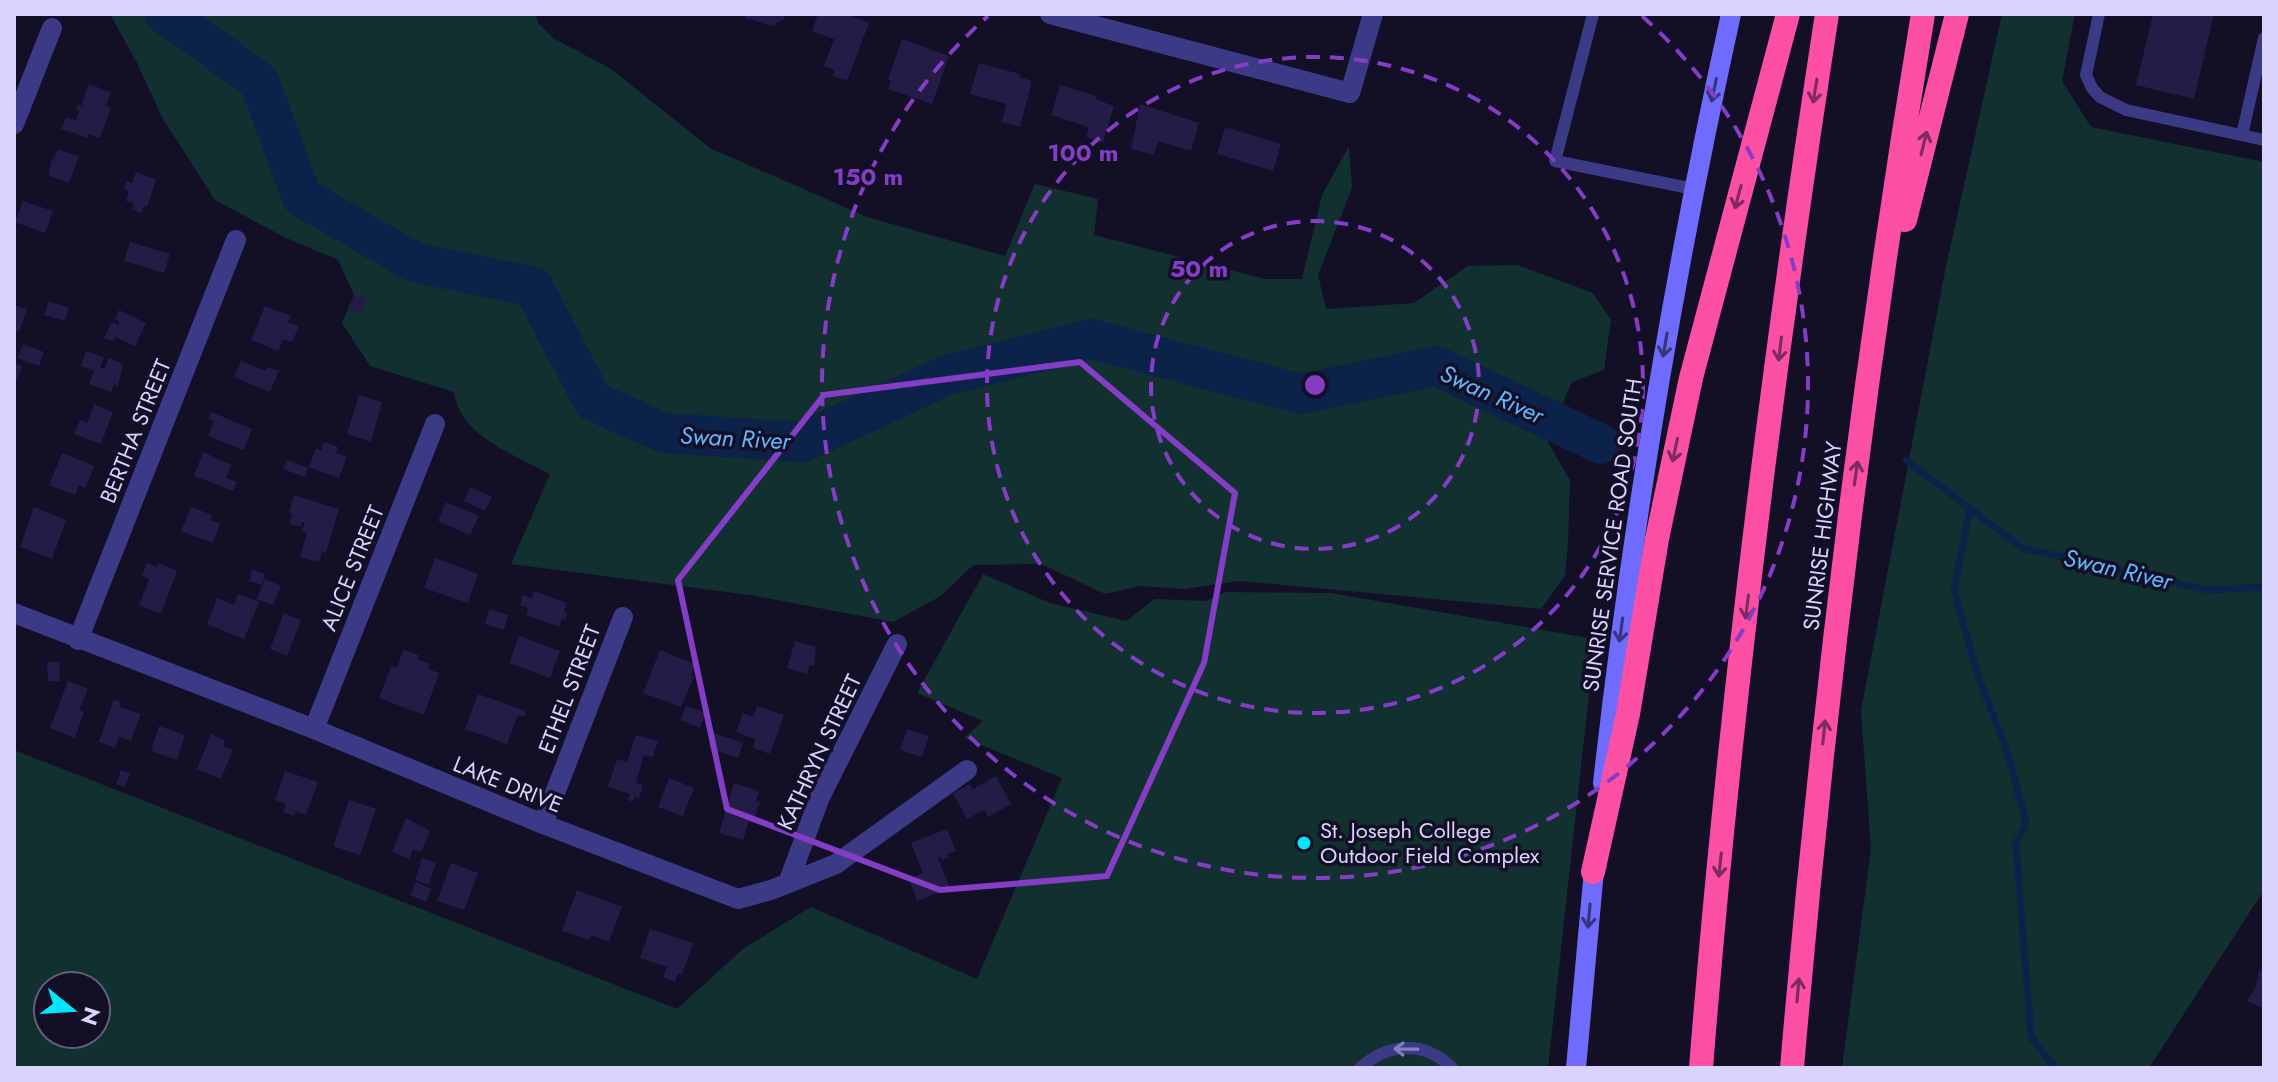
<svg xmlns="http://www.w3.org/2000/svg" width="2278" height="1082" viewBox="0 0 2278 1082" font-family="Jost,sans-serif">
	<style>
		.green { fill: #12302f; fill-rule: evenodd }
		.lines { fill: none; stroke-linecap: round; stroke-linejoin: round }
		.stream { stroke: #0c2248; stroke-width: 7 }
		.river { stroke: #0c2248; stroke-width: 40 }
		.building { fill: #241b47 }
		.service { stroke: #3d3a85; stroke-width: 12 }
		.minor { stroke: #3d3a85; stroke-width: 20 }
		.secondary { stroke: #6f6bff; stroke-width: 20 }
		.motorway { stroke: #ff4fa3; stroke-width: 24 }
		.oneway { stroke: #38347d }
		.oneway2 { stroke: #7d2c5e }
		.oneway3 { stroke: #837fbc }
		.marked { fill: none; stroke: #843dc5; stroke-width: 6; stroke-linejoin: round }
		.ring { fill: none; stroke: #843dc5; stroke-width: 4; stroke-dasharray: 14 10 }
		.poi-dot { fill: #00e5ff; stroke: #130f26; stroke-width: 3 }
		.labels { text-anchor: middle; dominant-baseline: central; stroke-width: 7; stroke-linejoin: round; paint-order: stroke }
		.street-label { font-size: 22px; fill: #d9d4ff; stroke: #130f26 }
		.poi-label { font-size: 22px; fill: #d9d4ff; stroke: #130f26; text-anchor: start }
		.water-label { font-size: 24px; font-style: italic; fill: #62b6ff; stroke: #130f26 }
		.centre { fill: #843dc5; stroke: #130f26; stroke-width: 4 }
		.ring-label { font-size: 24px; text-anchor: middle; font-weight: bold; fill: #843dc5; stroke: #130f26; stroke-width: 7; stroke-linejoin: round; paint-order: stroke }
	</style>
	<rect width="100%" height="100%" fill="#130f26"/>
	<path class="green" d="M110,14H535L539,24L553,38L611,69L710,148L867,217L1005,256L1035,184L1098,199L1094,235L1265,279H1302L1322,195L1349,146L1352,188L1318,275L1326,309L1414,303L1468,266L1517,265L1593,293L1611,320L1604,370L1572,382L1547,441L1570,480L1568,543L1565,576L1541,609L1239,581L1184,589L1140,586L1105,594L1041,564L973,565L941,596L893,622L750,595L511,564L550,474C516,455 459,436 454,392L370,366L342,323L354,295L338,260L284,237L215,200L163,119L137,63Z
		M2002,14H2075L2062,81L2091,127L2264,162V890L2149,1068H1842L1871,849L1861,711L1945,271Z
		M983,574L1050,603L1126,621L1155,599L1206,601L1225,592L1331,593L1595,639L1548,1068H14V750L677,1009L744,948L811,907L977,979L1062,778L964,738L983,721L917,693ZM48,986H96V1034H48Z"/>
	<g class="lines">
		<path class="stream" d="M1906,460L2022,548L2208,590L2264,587
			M1970,508L1954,590L1977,673L2008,754L2026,822L2016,844L2031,1037L2055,1068"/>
		<path class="river" d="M165,14L259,81L302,197L414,262L533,287L593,401L664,433L803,442L947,375L1091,339L1301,394L1436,366L1601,444"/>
	</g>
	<path class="building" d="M747,14H783L785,19L776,23L775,27L745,18Z
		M818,14H847L869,23L847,81L833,76L835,70L824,66L834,39L812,31Z
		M2153,14H2214L2194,99L2136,85Z
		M902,39L949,56L932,104L888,89L891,81L888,79Z
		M979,63L1020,74L1019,77L1032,81L1020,127L1002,122L1006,104L970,94Z
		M89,84L111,92L106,106L111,108L100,138L89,134L88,138L61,129L66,117L76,120L79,110L76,109L78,105L81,106Z
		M1060,85L1096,96L1095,99L1114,106L1103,143L1086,137L1089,127L1051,115Z
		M1140,104L1199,123L1191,151L1158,141L1154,155L1131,149Z
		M1225,127L1281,144L1273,171L1217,154Z
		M58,149L79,156L69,183L48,175L52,159H54Z
		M136,172L156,180L147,207L144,206L141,213L132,209L134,203L126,201L129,191L123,189L127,181L132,183Z
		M23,201L53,211L45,233L15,222Z
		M130,242L170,254L164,273L124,261Z
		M354,295L367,299L362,314L350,310Z
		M49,301L69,308L64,321L44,315Z
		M14,305L27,309L19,332L14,330Z
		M265,306L291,316L288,322L299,326L292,342L283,339L278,351L251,340Z
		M119,310L146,323L135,346L115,337L113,341L104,338L112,322L118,325L119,321L115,319Z
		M23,344L44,352L39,366L17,358Z
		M86,351L104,357L100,367L105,369L108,358L123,364L118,386L114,384L111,392L89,384L94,371L81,366Z
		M241,361L266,371L268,367L279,371L270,392L234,377Z
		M14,363L22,366L14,387Z
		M359,395L382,402L371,442L347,434Z
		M94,404L113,412L101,444L74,434L80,420L87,423Z
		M211,412L252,429L244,450L208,436L214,422L208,419Z
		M324,442L338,447L336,453L347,457L339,478L309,467L316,448L321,451Z
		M203,452L231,465L226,478L237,482L233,491L194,476Z
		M62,453L95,466L85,488L79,485L75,495L49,485Z
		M287,460L308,468L305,477L283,469Z
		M470,487L492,497L485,511L464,501Z
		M294,495L339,509L326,553L322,552L319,562L300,557L307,533L302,531L305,523L302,522L301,527L290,524L292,514L289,513Z
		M446,502L479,516L470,535L438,521Z
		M34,507L66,520L52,559L20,547Z
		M191,507L212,515L210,520L220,524L213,543L181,531Z
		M435,558L478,574L468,603L424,588Z
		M147,563L157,567L159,563L177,571L161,614L139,605L149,579L142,576Z
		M252,570L265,574L262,585L249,581Z
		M265,579L281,586L273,605L257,599Z
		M534,591L567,603L564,612L567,613L565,620L562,619L559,627L526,615L528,608L520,605L523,595L532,598Z
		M238,594L259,602L244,639L207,624L217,598L234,605Z
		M489,609L508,615L504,630L485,624Z
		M284,613L301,620L287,656L270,649Z
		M519,636L560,651L550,678L509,663Z
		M795,641L816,647L814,666L810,665L807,674L787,668Z
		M403,650L419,655L417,659L430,664L428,669L439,673L424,715L379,698L391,666L397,668Z
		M660,650L695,664L691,676L694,677L681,707L643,693Z
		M47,662H59L60,681H48Z
		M68,681L88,689L79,710L84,712L75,738L50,728Z
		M478,694L526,711L524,717L518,715L507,744L465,729Z
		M114,699L121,702L120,707L141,714L131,741L119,737L115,748L99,742Z
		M686,706L706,713L700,728L680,720Z
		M757,706L784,715L770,754L753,748L755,739L736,732L743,713L753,717Z
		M159,726L185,735L177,760L151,751Z
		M907,729L929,736L922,757L900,750Z
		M714,733L743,743L738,758L709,748Z
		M211,734L225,740L223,746L233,750L221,779L197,769Z
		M636,735L658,741L653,757L644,755L636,783L643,785L639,799L634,797L633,802L628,800L630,794L608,787L617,759L627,762Z
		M121,770L130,773L125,787L116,784Z
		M285,771L318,782L306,815L296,811L294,816L283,812L286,804L275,800Z
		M996,776L1011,804L988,817L984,810L967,819L953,793L970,784L973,789Z
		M669,778L694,788L683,816L658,807Z
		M734,783L759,791L756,801L760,802L753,822L749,821L743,840L719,833Z
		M349,800L376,809L360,855L333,846Z
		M406,818L430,831L421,852L413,849L409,859L392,852Z
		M947,829L956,851L947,854L949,857L942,860L941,857L938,858L950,888L917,901L909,880L923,873L911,843Z
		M422,858L436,863L429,885L415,880Z
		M451,863L478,873L464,910L437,901Z
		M416,882L431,889L426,902L410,895Z
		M577,890L622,907L609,942L591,935L589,940L562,931Z
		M650,929L693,943L682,975L678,973L675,982L663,977L667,967L640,958Z
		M2264,968V1009L2247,1001L2255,988L2259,971Z"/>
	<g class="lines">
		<path class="service" d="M1593,14L1555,161L1694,189
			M2099,14L2086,75L2092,88L2100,97L2126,110L2264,140
			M2242,135L2264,38
			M1360,1068C1388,1043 1424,1040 1452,1068"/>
		<path class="minor" d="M1050,14L1350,93L1373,14
			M14,124L52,28
			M14,613L314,729L543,824L738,899L771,890L836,864L967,770
			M78,640L236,240
			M314,729L435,424
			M543,824L623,617
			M788,883L820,797L897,644"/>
		<path class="secondary" d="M1603,783C1632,524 1675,268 1731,14
			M1576,1068L1595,859"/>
		<path class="motorway" d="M1905,220L1957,14
			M1593,872L1628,714L1657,539L1691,378L1788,14
			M1701,1068C1729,716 1773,363 1827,14
			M1792,1068C1822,715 1865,363 1923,14"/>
	</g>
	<defs><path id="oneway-shaft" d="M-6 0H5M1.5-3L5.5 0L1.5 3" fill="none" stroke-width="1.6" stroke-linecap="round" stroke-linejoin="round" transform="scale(2)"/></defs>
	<g class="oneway">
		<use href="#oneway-shaft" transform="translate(1714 90) rotate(102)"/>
		<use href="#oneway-shaft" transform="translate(1665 345) rotate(100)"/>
		<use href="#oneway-shaft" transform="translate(1621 630) rotate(98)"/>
		<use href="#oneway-shaft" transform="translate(1589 916) rotate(95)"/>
	</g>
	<g class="oneway2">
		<use href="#oneway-shaft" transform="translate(1815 91) rotate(99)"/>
		<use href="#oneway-shaft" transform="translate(1924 143) rotate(-76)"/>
		<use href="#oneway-shaft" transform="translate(1738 197) rotate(105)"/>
		<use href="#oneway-shaft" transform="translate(1780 349) rotate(97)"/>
		<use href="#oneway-shaft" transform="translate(1675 450) rotate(102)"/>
		<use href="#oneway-shaft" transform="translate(1856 473) rotate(-82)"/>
		<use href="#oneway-shaft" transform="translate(1747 607) rotate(97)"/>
		<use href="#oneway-shaft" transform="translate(1824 732) rotate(-84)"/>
		<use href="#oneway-shaft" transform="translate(1720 865) rotate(96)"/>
		<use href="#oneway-shaft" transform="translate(1798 990) rotate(-85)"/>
	</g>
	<use class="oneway3" href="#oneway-shaft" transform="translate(1406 1049) rotate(-179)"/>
	<path class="marked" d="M1080,362L1235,493L1204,663L1107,876L940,890L727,809L678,580L824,395Z"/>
	<g class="ring">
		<circle cx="1315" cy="385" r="164"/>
		<circle cx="1315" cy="385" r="328"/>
		<path d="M1642 16A493 493 0 1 1 988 16"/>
	</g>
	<circle class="poi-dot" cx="1304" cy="843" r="8"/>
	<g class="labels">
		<g class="street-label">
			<text transform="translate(135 431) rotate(-68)">BERTHA STREET</text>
			<text transform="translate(1612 535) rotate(-82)">SUNRISE SERVICE ROAD SOUTH</text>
			<text transform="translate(1822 536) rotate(-83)">SUNRISE HIGHWAY</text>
			<text transform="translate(352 568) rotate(-68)">ALICE STREET</text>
			<text transform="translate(569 689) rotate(-69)">ETHEL STREET</text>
			<text transform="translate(819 752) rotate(-65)">KATHRYN STREET</text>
			<text transform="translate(508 784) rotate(22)">LAKE DRIVE</text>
		</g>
		<g class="poi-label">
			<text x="1320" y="830">St. Joseph College<tspan x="1320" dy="25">Outdoor Field Complex</tspan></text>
		</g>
		<g class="water-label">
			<text transform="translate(1492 394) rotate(24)">Swan River</text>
			<text transform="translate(735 438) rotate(3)">Swan River</text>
			<text transform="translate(2118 569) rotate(13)">Swan River</text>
		</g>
	</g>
	<circle cx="1315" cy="385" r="12" class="centre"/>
	<g class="ring-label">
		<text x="1083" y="161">100 m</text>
		<text x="868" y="185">150 m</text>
		<text x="1199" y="277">50 m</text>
	</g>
	<rect width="2278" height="1082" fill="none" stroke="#d9d4ff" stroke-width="32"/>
	<g transform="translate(72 1010) rotate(108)"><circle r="38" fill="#130f26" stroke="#625e7d" stroke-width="2"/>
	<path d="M0-6L14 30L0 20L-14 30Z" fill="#00e5ff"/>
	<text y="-12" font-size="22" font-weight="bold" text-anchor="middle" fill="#d9d4ff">N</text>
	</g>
</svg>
